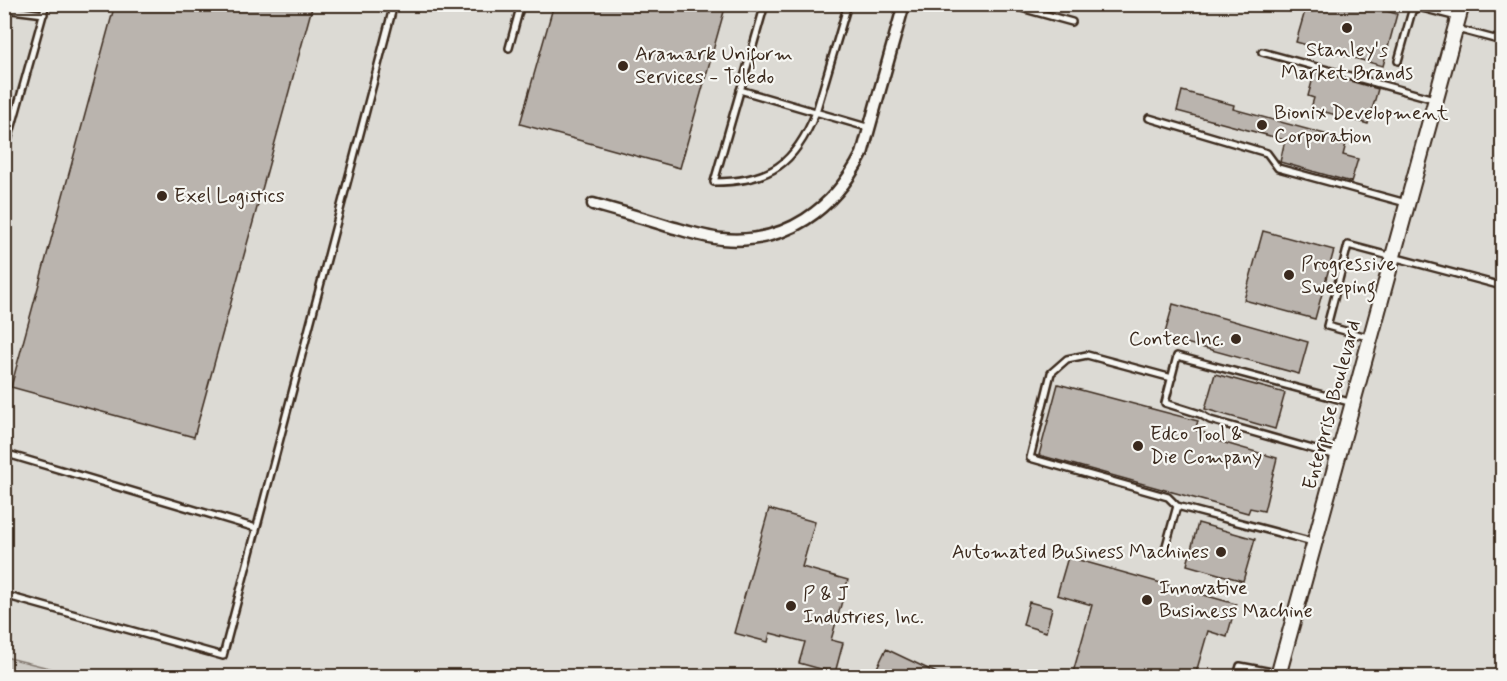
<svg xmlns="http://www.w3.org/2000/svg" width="1507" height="681" viewBox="0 0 1507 681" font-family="Mynerve,sans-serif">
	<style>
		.built { fill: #dcdad4 }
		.green { fill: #cdcac4; stroke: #847a71; stroke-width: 1.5 }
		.building { fill: #bab4ae; stroke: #3b2a1e; stroke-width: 1.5 }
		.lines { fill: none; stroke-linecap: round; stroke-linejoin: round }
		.service-casing { stroke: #3b2a1e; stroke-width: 10 }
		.minor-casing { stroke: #3b2a1e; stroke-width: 15 }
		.tertiary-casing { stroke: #3b2a1e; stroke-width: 18 }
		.service { stroke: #f6f6f2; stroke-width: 5 }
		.minor { stroke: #f6f6f2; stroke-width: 10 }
		.tertiary { stroke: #f6f6f2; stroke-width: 14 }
		.poi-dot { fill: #3b2a1e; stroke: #f6f6f2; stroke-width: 2 }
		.labels { text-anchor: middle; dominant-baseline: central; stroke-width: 4.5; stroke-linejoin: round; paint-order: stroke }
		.poi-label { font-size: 20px; fill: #3b2a1e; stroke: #f6f6f2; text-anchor: start }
		.street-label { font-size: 20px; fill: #3b2a1e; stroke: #f6f6f2 }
	</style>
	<rect width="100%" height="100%" fill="#ebeae5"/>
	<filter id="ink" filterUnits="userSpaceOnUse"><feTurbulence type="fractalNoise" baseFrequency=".0167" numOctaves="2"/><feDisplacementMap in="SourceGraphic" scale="12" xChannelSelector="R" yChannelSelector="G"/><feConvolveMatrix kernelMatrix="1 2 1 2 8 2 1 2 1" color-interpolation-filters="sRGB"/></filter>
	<g filter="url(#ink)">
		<path class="built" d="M4,5H1502V676H81L5,657Z"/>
		<path class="green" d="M4,657H5L81,676H5Z"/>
		<path class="building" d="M115,4H313L194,437L11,387Z
			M554,4H712L725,8L680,168L520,124Z
			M1307,4H1362L1397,14L1383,66L1296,42Z
			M1315,71L1378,89L1368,124L1311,108L1314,98L1308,96Z
			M1182,91L1234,105L1233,109L1347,140L1343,155L1358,159L1351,182L1280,162L1285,140L1177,111Z
			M1263,231L1334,250L1315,319L1244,300Z
			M1173,304L1308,342L1299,374L1164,337Z
			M1215,374L1285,393L1275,429L1205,409Z
			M1058,384L1198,421L1195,430L1205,433L1204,437L1277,458L1264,511L1250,508L1248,513L1039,455Z
			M769,509L815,522L802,567L848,580L831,640L843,643L835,673L799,663L805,642L770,633L768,642L734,633Z
			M1198,523L1255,539L1243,581L1187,565Z
			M1068,557L1236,604L1227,637L1208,631L1195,676H1072L1092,605L1057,595Z
			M1029,602L1052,608L1046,632L1023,625Z
			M886,649L943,676H873Z"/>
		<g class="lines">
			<g class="service-casing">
				<path id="service" d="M765,4L714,182C770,182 795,164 816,112L848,4
					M1007,4L1072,22
					M4,9L44,14
					M1457,29L1502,41
					M509,48L521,4
					M1262,52L1434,99
					M1398,61L1412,11L1418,7L1457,17
					M740,90L870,128
					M1149,118L1267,153L1278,168L1406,203
					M4,155L46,4
					M1371,338L1327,326L1348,245L1502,286
					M4,453L256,528
					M1337,456L1210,420L1200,414L1165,403L1177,356L1353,403
					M1177,506L1313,542
					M1164,553L1177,506L1168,497L1030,458L1051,373L1067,359L1087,355L1172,378
					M4,595L223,656L394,4
					M1237,676L1240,666L1277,673"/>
			</g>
			<g class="minor-casing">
				<path id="minor" d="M593,204C618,211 643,218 668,226C686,231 703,237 722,239C786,245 834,209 862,154L904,4"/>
			</g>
			<g class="tertiary-casing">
				<path id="tertiary" d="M1278,676L1462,4"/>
			</g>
			<use href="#service" class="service"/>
			<use href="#minor" class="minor"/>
			<use href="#tertiary" class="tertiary"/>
		</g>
	</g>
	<g class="poi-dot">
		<circle cx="1347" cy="28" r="6"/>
		<circle cx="623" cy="66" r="6"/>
		<circle cx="1262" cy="125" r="6"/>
		<circle cx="162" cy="196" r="6"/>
		<circle cx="1289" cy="275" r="6"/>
		<circle cx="1236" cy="339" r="6"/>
		<circle cx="1138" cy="446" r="6"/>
		<circle cx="1221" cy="552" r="6"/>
		<circle cx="1147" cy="600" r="6"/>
		<circle cx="791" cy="606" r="6"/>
	</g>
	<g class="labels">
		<g class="poi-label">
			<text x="1347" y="50" text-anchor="middle">Stanley's<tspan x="1347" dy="23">Market Brands</tspan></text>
			<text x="635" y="54">Aramark Uniform<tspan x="635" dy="23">Services - Toledo</tspan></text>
			<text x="1274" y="113">Bionix Development<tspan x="1274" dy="23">Corporation</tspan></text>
			<text x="174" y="196">Exel Logistics</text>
			<text x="1301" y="264">Progressive<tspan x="1301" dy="23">Sweeping</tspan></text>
			<text x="1224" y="339" text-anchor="end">Contec Inc.</text>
			<text x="1150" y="434">Edco Tool &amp;<tspan x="1150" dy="23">Die Company</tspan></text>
			<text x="1209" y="552" text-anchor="end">Automated Business Machines</text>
			<text x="1159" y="588">Innovative<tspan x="1159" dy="23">Business Machine</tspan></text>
			<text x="803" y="594">P &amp; J<tspan x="803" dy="23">Industries, Inc.</tspan></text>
		</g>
		<g class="street-label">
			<text transform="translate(1332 405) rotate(-75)">Enterprise Boulevard</text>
		</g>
	</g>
	<rect width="1507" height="681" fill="none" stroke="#f6f6f2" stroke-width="24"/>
	<rect x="12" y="12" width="1483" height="657" fill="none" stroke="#3b2a1e" stroke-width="2" filter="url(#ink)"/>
</svg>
